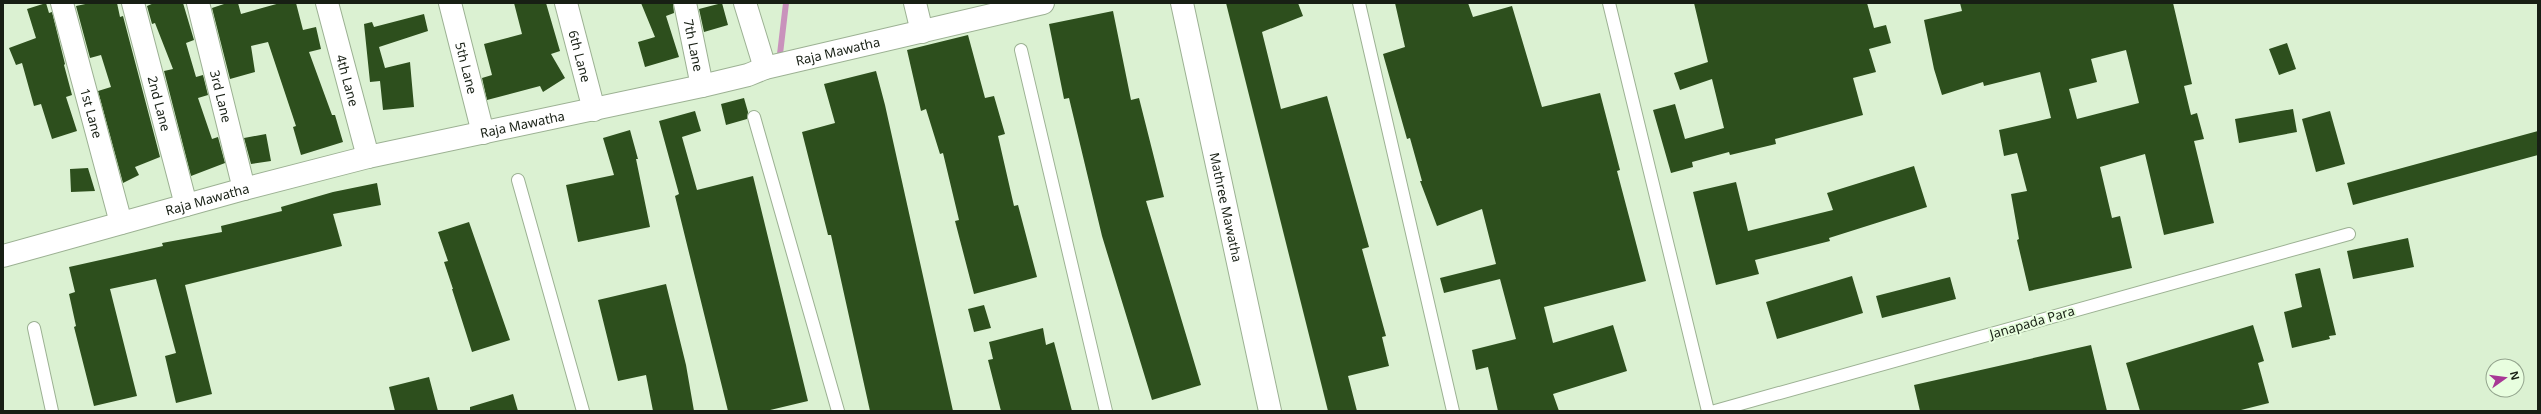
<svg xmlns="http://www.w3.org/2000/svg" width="2541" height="414" viewBox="0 0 2541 414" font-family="'Noto Sans',sans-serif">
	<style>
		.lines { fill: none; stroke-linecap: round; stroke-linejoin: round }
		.stream { stroke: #c992bc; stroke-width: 6 }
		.building { fill: #2d4f1d; fill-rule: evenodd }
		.lane-casing { stroke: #9cb193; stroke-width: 14 }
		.street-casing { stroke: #9cb193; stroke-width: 24 }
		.secondary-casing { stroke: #9cb193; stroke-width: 24 }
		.lane { stroke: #fff; stroke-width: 12 }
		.street { stroke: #fff; stroke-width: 22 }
		.secondary { stroke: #fff; stroke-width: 22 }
		.labels { text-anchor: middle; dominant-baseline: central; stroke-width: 4; stroke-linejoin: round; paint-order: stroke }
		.street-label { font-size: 13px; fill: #171f14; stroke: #e8fedf }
	</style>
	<rect width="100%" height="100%" fill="#dbf1d2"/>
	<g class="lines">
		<path class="stream" d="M780,54L786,3"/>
	</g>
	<path class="building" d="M46,3L49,13L52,12L65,64L64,65L72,95L66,97L77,131L52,139L41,104L34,106L22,63L16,65L9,48L36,38L27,9Z
		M90,3H117L120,17L123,16L160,157L135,167L139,175L123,183L98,91L111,87L101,55L90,58L76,6Z
		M154,3H183L194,40L186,43L196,77L203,75L208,95L198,98L212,139L218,137L225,163L191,176L164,71L173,69L155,23L152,24L147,6Z
		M227,3H238L241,14L280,3H296L303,30L316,27L321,49L309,52L332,115H335L343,142L301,155L293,127L296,126L268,42L251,46L255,72L230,79L212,8Z
		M514,3H546L560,51L551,54L565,78L543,92L540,86L487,100L482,78L492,75L484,44L522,34Z
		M641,3H673L674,13L666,16L679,57L645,67L638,42L655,37Z
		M722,3L728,25L704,32L699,9Z
		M1226,3H1298L1303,16L1262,32L1281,109L1327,96L1369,247L1362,249L1386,336L1382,337L1389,366L1348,376L1357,411H1328Z
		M1395,3H1468L1473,17L1512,6L1542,107L1600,93L1620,170L1617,171L1646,281L1544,307L1553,343L1613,325L1627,371L1553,394L1559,411H1498L1488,367L1476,370L1472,350L1516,339L1500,279L1444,293L1440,278L1496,264L1482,209L1437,226L1420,181H1422L1410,138L1407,139L1383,54L1405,47Z
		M1694,3H1867L1874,28L1886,25L1891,43L1869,49L1876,72L1853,78L1863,115L1775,139L1776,144L1730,155L1729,152L1692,162L1693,167L1671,173L1653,110L1675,104L1685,139L1724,128L1712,79L1680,90L1674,73L1708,62Z
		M1960,3H2173L2192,84L2184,86L2191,115L2197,113L2204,139L2194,141L2214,223L2164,235L2145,154L2100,167L2112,218L2120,216L2132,268L2029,291L2017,240L2019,239L2011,194L2027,191L2017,153L2004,156L1999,130L2051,118L2040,72L1984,86L1983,82L1942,95L1934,69L1924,20L1962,11ZM2126,50L2139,103L2077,119L2069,89L2097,82L2091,59Z
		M1113,11L1131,100L1139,98L1164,197L1146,201L1201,385L1152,400L1102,236L1069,98L1064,99L1049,24Z
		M424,14L428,31L379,47L385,68L410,62L414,107L383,110L380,81L370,82L364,24L372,22L374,27Z
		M968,35L985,98L994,96L1005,134L998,136L1014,206L1018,205L1037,277L974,294L955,221L959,220L943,153L940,154L926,109L921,111L907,50Z
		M2287,43L2296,69L2279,75L2269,49Z
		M876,71L885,105L953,411H870L831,235H828L802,132L835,123L824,84Z
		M744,98L748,112L747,119L726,125L721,104Z
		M2293,109L2297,132L2239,143L2235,119Z
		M695,111L701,131L682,137L697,190L753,176L808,401L766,411H728L675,196L679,194L659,121Z
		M2330,111L2345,164L2316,172L2302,119Z
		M630,130L638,159H636L650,227L578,242L566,185L614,175L603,138Z
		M2538,131V155L2353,205L2347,183Z
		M266,134L271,161L251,164L244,138Z
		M1914,166L1927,207L1829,238L1830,241L1755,260L1759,274L1716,285L1693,192L1736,182L1748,231L1833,210L1827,193Z
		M88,168L95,191L71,192L70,169Z
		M377,183L381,205L333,214L342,246L185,285L212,394L176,403L165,356L176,353L156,279L110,289L137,396L94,406L74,327L76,326L69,294L75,292L69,267L163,246L162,243L222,232L221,226L282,211L281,207L333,192Z
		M469,222L510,340L472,352L452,289H453L444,262L448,261L438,232Z
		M2408,238L2414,267L2353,279L2347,251Z
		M2320,268L2336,335L2329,336L2330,339L2292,348L2284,312L2302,307L2295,274Z
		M1852,276L1863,313L1777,339L1766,302Z
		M1950,277L1956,299L1882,318L1876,296Z
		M666,284L686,365L694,411H653L646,375L618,381L598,300Z
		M984,305L991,328L974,332L968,309Z
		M2253,325L2264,361L2258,363L2269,403L2237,411H2140L2126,363Z
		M1043,328L1046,345L1054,342L1072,411H1001L988,360L993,359L989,342Z
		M2091,345L2107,411H1920L1914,385Z
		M429,377L438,411H395L389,387Z
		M513,394L518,411H470V407Z"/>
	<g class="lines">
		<g class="lane-casing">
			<path id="lane" d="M1359,3L1453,411
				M1609,3L1708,411
				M1021,50L1106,411
				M754,117L838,411
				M518,180L583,411
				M34,328L52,411
				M1715,411L2349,234"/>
		</g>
		<g class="street-casing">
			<g id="street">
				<path id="s1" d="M62,3L121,223"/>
				<path id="s2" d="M133,3L186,205"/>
				<path id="s3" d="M198,3L244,189"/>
				<path id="s4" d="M327,3L368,157"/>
				<path id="s5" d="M450,3L483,133"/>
				<path id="s6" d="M566,3L594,110"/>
				<path id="s7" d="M685,3L702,86"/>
				<path d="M745,3L765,68"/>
				<path d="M915,3L922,32"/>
			</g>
		</g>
		<g class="secondary-casing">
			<g id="secondary">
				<path id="s8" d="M1182,3L1270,411"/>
				<path id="s9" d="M3,256L244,189L368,157L702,86L748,75L765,68L1043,3"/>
			</g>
		</g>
		<use href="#lane" class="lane"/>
		<use href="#street" class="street"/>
		<use href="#secondary" class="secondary"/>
	</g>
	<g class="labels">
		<g class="street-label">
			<text stroke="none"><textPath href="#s7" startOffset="43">7th Lane</textPath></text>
			<text stroke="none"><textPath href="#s9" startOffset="860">Raja Mawatha</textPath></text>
			<text stroke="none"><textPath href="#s6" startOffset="55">6th Lane</textPath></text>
			<text stroke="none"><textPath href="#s5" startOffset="67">5th Lane</textPath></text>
			<text stroke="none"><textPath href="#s4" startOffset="80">4th Lane</textPath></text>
			<text stroke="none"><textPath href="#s3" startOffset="96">3rd Lane</textPath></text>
			<text stroke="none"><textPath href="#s2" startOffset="104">2nd Lane</textPath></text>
			<text stroke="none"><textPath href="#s1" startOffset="114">1st Lane</textPath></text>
			<text stroke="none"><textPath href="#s9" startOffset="536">Raja Mawatha</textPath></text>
			<text stroke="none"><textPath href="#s9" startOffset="212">Raja Mawatha</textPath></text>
			<text stroke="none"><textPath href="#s8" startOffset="209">Mathree Mawatha</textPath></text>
			<text transform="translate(2032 322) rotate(-16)">Janapada Para</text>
		</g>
	</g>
	<rect width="2541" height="414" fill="none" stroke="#171f14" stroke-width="8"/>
	<g transform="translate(2505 378) rotate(76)"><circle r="19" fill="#e8fedf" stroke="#94a58e"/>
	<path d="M0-3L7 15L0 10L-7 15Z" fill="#a83895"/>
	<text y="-6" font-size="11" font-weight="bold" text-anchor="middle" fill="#171f14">N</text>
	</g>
</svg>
